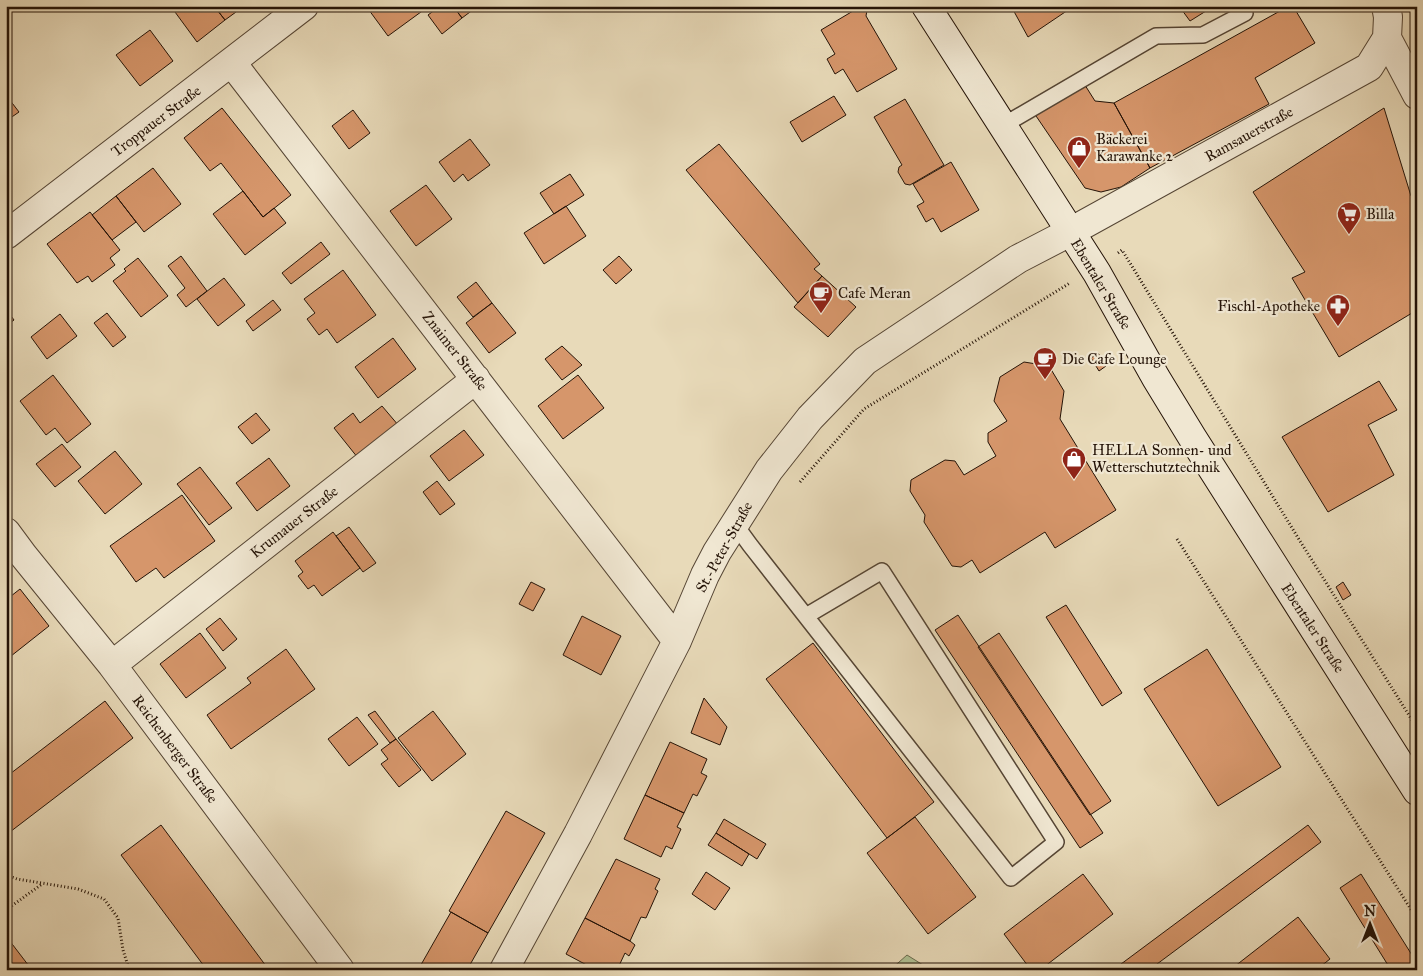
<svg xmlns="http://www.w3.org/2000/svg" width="1423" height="976" viewBox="0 0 1423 976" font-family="'IM FELL Great Primer',serif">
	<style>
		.green { fill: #afc194; stroke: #6a6a4e }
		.building { fill: #d6966b; stroke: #241307 }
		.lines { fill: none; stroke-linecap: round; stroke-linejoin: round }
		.lane-casing { stroke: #554534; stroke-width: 18 }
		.street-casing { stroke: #554534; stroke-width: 30 }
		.secondary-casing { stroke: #241307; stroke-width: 30 }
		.path { stroke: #241307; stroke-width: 3; stroke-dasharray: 1 2.5; stroke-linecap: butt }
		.lane { stroke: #f0e7d2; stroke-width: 15 }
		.street { stroke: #f0e7d2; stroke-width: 28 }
		.secondary { stroke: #f0e7d2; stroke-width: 28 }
		.labels { text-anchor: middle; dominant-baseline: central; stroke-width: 4.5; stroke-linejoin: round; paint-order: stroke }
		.street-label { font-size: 15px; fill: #241307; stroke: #f0e7d2 }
		.poi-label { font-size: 15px; fill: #241307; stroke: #f0e7d2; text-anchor: start }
	</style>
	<rect width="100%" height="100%" fill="#e8dab9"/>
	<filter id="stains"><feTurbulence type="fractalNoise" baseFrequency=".004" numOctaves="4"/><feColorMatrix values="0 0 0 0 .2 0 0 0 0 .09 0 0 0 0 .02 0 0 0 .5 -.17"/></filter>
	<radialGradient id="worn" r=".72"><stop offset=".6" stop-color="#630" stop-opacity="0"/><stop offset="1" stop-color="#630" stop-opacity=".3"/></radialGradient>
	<path class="green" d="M907,955L931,970H890Z"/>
	<path class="building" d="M182,6H214L225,20L197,42L175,12Z
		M214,6H232L236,12L225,20Z
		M366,6H423L425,9L388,36Z
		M440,6H453L462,18L442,34L428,15Z
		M453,6H478L462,18Z
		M786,6H797L790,11Z
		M1011,6H1074L1028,37Z
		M1179,6H1214L1190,21Z
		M1289,6H1293L1315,43L1255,78L1269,104L1150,168L1114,103Z
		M854,8L867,10L866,16L897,69L857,92L843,69L835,74L827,59L835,54L821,30L853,11Z
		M150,30L173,61L140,86L116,55Z
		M1083,82L1095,101L1114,103L1150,168L1121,187L1101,192L1085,188L1034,113Z
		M6,95L19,112L6,121Z
		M834,96L846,115L802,142L790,122Z
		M905,99L944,165L910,185L905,184L898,172L899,167L902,165L874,117Z
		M222,108L291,195L263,217L221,163L210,171L184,138Z
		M1384,108L1411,196L1417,199V310L1339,357L1292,278L1305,272L1253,192Z
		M353,110L370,133L349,149L332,126Z
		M470,139L490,165L468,181L463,174L454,182L439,162Z
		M719,144L820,264L814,269L822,276L798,303L686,170Z
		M951,162L979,210L941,232L933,218L926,222L917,206L924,202L913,184Z
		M153,168L181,204L144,232L116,196Z
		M570,174L584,195L554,214L540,193Z
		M426,185L452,219L416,246L390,211Z
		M243,191L263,217L274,208L286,223L245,255L213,214Z
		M116,196L136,222L112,240L92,215Z
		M566,206L586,236L544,264L524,233Z
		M90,212L120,250L110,258L115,265L92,282L88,276L77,283L47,244Z
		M321,242L330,254L291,284L282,273Z
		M181,256L207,291L186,307L177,295L185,288L168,266Z
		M619,256L632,270L616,284L603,270Z
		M138,258L168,296L141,317L113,281L126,271L124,269Z
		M343,270L376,315L337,343L327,329L319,335L307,319L315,313L304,299Z
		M822,276L856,307L828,337L794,307Z
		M224,278L245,305L218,326L197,299Z
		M476,282L492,303L473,317L457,297Z
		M273,300L281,310L253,331L246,321Z
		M492,303L516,333L489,353L466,323Z
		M6,309L14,320L6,326Z
		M107,313L126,337L113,347L94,323Z
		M60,314L77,336L47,359L31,337Z
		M393,338L416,369L378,398L355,367Z
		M562,346L582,365L562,380L545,359Z
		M1098,353L1106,366L1099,371L1091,358Z
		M1024,362L1049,366L1064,391L1060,419L1116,510L1055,548L1045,532L980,573L972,560L961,567L952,566L924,522L925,515L910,491L911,480L945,460L955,461L964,475L996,456L988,442V433L1007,421L994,401L1000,377Z
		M53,375L91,424L67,443L55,428L46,435L20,401Z
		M578,375L604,408L563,439L538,406Z
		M1379,381L1397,410L1368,425L1394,475L1328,512L1282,437Z
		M382,406L399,426L358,458L334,428L353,413L360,423Z
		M256,413L270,430L252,444L238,427Z
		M464,430L484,455L449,481L430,456Z
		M62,444L81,467L55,487L36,464Z
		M115,451L142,484L105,514L78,481Z
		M269,458L290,486L257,511L236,483Z
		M200,467L232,508L209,525L177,484Z
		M437,481L455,504L440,515L423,492Z
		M182,495L215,541L164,578L156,568L136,582L110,546Z
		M349,527L376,563L363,572L336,536Z
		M333,532L360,568L322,596L314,585L308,589L298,576L303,572L295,561Z
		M531,582L545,589L533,611L519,604Z
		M1343,582L1351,595L1343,600L1336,587Z
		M20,589L49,626L6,660V600Z
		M1066,605L1122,693L1102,706L1046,617Z
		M958,615L1103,833L1080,848L935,630Z
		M582,616L621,636L601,675L563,655Z
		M220,618L237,639L223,651L206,629Z
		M200,633L226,668L186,698L160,664Z
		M999,633L1111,801L1090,815L978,647Z
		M813,643L934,802L887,838L766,679Z
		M286,649L315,689L231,749L207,715L251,683L247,678Z
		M1207,649L1281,767L1218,806L1144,689Z
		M704,698L727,727L720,745L691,733Z
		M105,701L133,738L6,835V777Z
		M375,711L396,739L390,743L368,715Z
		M433,711L466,754L432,781L398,738Z
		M357,717L378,744L349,766L328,739Z
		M396,739L421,770L399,787L381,764L388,759L381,750Z
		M670,742L707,759L701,773L707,776L697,796L693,794L684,813L645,795Z
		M645,795L684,813L677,827L681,829L672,849L666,846L661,857L624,839Z
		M506,811L545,833L488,933L449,911Z
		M915,817L976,897L928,934L867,853Z
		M724,819L766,844L757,859L716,833Z
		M161,825L269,970H207L121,855Z
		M1308,825L1321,842L1149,970H1113Z
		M716,833L749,854L742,866L708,845Z
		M616,859L660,879L655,889L658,891L646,918L641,917L630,941L585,918Z
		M706,872L730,888L715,910L692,894Z
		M1083,874L1113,914L1040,970H1031L1004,934Z
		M1361,874L1417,963V970H1391L1340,888Z
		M451,912L488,933L467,970H418Z
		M1298,917L1330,959L1316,970H1230Z
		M585,918L630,941L635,945L629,956L625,953L617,970H596L566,954Z
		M6,936L32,970H6Z"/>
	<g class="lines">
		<g class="lane-casing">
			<path id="lane" d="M1002,126L1156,36L1203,35L1245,13
				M734,523L750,545L1011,878L1056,842L882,571L806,616"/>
		</g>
		<g class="street-casing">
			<path id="street" d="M1387,38L1417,95
				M232,63L677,641
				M6,235L304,6
				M6,532L23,555L112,665L340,970
				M112,665L476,379
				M504,970L578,834L677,641L705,575L717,552L769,470L810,418L865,361L1018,259L1070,232L1369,67L1387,38L1388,17L1386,6"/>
		</g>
		<g class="secondary-casing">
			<path id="secondary" d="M926,6L1097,273L1156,378L1192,437L1417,791"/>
		</g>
		<path class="path" d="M1118,253L1122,250L1300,541L1417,728
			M800,482L864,409L1070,283
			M1177,539L1417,919
			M6,875L17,879L78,889L104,899L118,918L123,950L128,966L132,970
			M6,910L42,884
			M124,970L128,966"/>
		<use href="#lane" class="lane"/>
		<use href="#street" class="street"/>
		<use href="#secondary" class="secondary"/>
	</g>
	<defs>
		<g id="shop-pin" transform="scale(1.25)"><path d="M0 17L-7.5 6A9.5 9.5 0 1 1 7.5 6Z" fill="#8f2418" stroke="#f0e7d2"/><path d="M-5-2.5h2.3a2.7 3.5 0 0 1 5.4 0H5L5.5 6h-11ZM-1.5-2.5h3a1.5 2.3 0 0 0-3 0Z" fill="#fff"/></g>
		<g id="supermarket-pin" transform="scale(1.25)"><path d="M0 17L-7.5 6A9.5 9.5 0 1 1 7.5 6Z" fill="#8f2418" stroke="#f0e7d2"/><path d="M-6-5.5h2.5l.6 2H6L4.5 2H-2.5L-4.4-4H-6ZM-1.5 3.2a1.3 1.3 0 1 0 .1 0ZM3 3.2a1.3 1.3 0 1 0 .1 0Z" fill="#fff"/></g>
		<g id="cafe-pin" transform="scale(1.25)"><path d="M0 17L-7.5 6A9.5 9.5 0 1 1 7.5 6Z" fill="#8f2418" stroke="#f0e7d2"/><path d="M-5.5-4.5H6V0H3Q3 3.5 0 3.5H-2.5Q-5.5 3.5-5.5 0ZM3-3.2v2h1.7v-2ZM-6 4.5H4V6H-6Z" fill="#fff"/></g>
		<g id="pharmacy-pin" transform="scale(1.25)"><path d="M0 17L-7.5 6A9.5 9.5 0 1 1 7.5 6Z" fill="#8f2418" stroke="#f0e7d2"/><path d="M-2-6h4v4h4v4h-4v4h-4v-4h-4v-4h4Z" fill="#fff"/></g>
	</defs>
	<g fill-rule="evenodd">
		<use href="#shop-pin" x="1079" y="148"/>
		<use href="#supermarket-pin" x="1349" y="214"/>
		<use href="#cafe-pin" x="821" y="293"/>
		<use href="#pharmacy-pin" x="1338" y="306"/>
		<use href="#cafe-pin" x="1045" y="359"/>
		<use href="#shop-pin" x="1074" y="459"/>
	</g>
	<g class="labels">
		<g class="street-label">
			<text transform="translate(156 121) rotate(-37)">Troppauer Straße</text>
			<text transform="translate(1249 134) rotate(-29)">Ramsauerstraße</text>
			<text transform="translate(1101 284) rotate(59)">Ebentaler Straße</text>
			<text transform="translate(455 351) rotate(52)">Znaimer Straße</text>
			<text transform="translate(294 522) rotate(-38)">Krumauer Straße</text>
			<text transform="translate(724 547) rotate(-61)">St.-Peter-Straße</text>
			<text transform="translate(1313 628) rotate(57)">Ebentaler Straße</text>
			<text transform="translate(175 749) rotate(53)">Reichenberger Straße</text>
		</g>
		<g class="poi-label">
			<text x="1096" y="139">Bäckerei<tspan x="1096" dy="17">Karawanke 2</tspan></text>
			<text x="1366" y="214">Billa</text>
			<text x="838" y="293">Cafe Meran</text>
			<text x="1320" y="306" text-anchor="end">Fischl-Apotheke</text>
			<text x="1062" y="359">Die Cafe Lounge</text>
			<text x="1092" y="450">HELLA Sonnen- und<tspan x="1092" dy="17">Wetterschutztechnik</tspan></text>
		</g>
	</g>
	<rect width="1423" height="976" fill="none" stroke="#e8dab9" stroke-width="25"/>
	<rect x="8" y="8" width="1408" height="961" fill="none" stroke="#241307" stroke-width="2.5"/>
	<rect x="12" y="12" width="1398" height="951" fill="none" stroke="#241307"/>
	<g transform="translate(1370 924)" stroke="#f0e7d2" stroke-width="4" paint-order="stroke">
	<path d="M0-4L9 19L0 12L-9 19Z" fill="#241307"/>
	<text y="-8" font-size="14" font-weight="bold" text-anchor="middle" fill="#241307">N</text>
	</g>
	<rect width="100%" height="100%" filter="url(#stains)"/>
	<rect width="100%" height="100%" fill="url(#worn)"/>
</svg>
